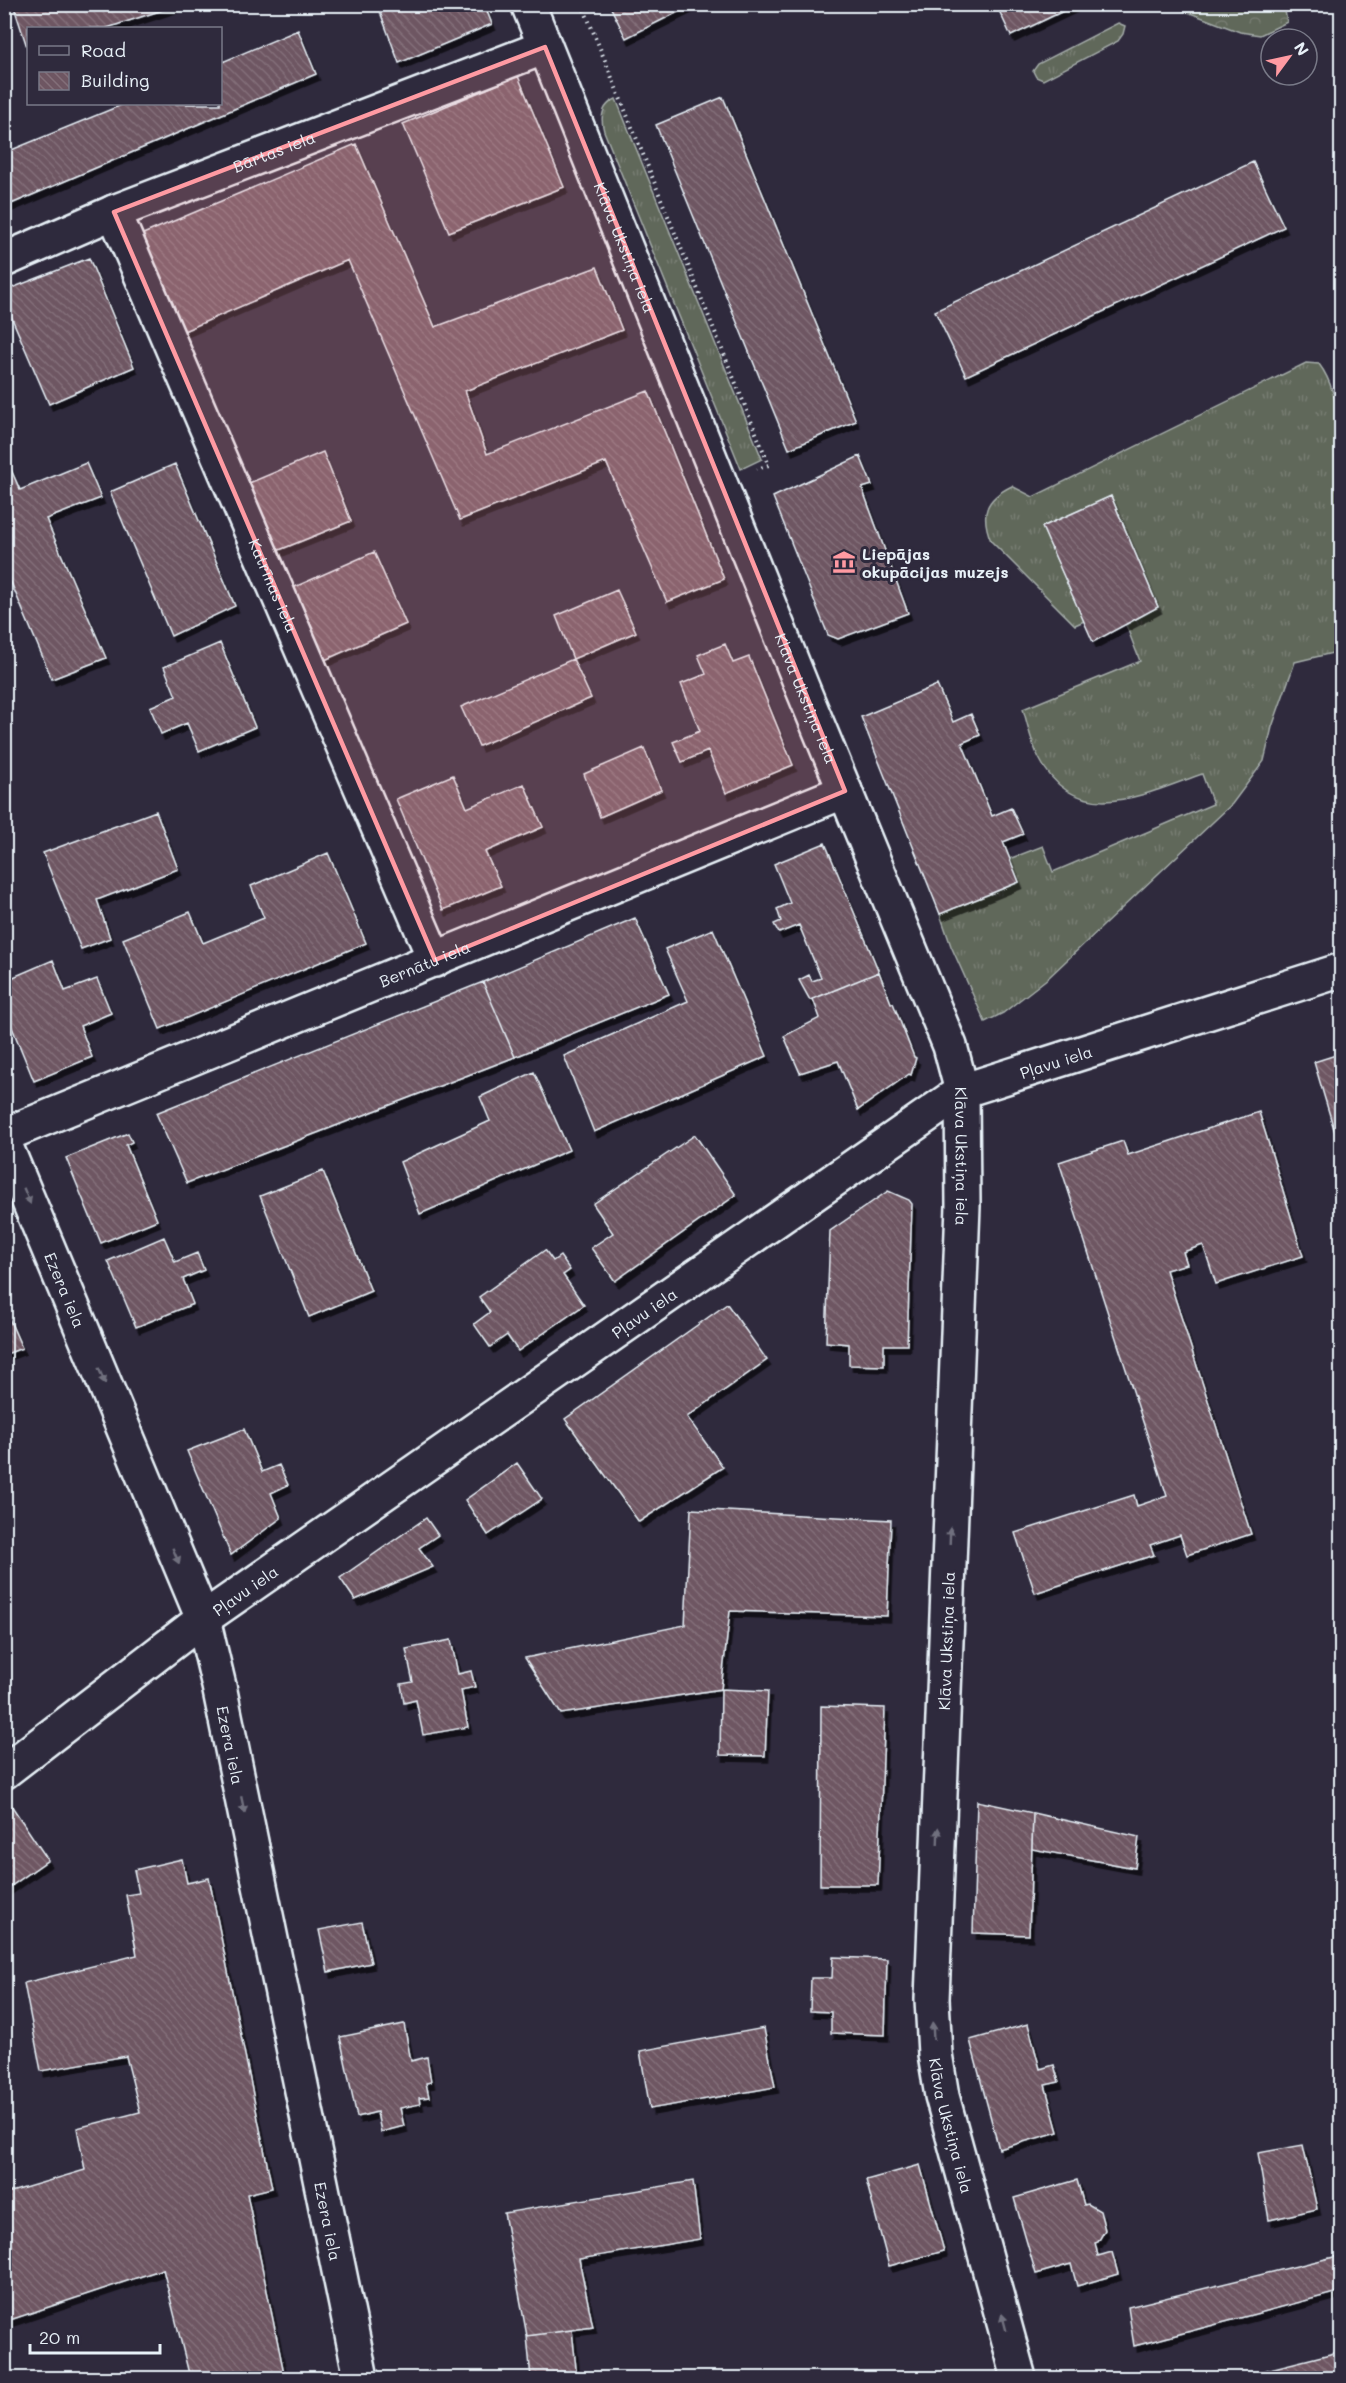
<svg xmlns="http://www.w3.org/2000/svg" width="1346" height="2383" viewBox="0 0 1346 2383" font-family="Mali,sans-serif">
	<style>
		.grass { fill: url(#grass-tufts); stroke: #a4aca9; stroke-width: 1.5 }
		.forest { fill: url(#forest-crowns); stroke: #a4aca9; stroke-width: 1.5 }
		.building { fill: url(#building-back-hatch); stroke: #e8f1f8; stroke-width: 1.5; filter: url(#shadow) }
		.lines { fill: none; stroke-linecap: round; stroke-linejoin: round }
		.street-casing { stroke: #e8f1f8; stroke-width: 38 }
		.secondary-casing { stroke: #e8f1f8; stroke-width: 38 }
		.path { stroke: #e8f1f8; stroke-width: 4; stroke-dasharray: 1.5 4.5; stroke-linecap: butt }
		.street { stroke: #2f2a3d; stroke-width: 33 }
		.secondary { stroke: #2f2a3d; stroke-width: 33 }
		.oneway { fill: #70707e }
		.marked { fill: #ff9aa2; fill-opacity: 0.2; stroke: #ff9aa2; stroke-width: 4.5; stroke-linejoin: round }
		.labels { text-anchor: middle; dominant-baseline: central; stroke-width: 6; stroke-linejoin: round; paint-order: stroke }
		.street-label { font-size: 16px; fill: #e8f1f8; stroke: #2f2a3d }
		.poi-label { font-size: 16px; font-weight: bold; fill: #e8f1f8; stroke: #2f2a3d; text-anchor: start }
	</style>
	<defs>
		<pattern id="grass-tufts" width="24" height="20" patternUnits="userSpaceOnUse" patternTransform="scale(1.5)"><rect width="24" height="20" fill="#60675a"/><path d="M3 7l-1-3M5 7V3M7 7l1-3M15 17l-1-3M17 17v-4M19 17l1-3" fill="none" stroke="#777d72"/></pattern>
		<pattern id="forest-crowns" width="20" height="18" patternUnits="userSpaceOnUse" patternTransform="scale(1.5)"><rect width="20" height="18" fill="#60675a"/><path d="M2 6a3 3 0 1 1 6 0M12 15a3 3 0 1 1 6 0" fill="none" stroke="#777d72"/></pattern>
		<pattern id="building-back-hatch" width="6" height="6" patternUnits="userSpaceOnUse" patternTransform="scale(1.5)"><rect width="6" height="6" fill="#6e5662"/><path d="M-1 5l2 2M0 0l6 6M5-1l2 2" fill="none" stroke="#836f79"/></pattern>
		<filter id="shadow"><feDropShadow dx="3.5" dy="6" stdDeviation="0" flood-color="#0009"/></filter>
	</defs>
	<rect width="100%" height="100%" fill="#2f2a3d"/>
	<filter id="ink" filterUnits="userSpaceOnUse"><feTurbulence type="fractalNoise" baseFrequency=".0167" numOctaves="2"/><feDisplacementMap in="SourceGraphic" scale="12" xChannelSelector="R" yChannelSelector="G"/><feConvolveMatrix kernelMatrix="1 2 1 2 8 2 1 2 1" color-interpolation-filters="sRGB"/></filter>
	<g filter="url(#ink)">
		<path class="grass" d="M1118,23L1125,26L1123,34L1118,41L1043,80L1036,77L1033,71L1038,64Z
			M616,99L762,459L741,469L604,131C600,117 602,105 616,99Z
			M1306,363L1319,364C1333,382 1337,408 1341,430V651L1295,662L1272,727L1264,761L1232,804L1048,978L1003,1013L985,1022L951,946L940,914L1009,859L1043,846L1053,872L1213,804L1202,774C1145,794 1076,830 1039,758C1031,743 1028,725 1023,709L1140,661L1126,625L1158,607L1111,496L1042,527L1084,621L1075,625L991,541C980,514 985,499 1012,486L1033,497Z"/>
		<path class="forest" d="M1180,5H1284L1287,22L1260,35L1240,32L1182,10Z"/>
		<path class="building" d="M13,4H181L107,28H28V50Z
			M377,4H484L492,24L399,63Z
			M609,4H694L626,38Z
			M996,4H1078L1011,36Z
			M298,30L316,74L4,207V153L124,104H220V63Z
			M518,76L564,187L449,232L403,124Z
			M723,97L856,421L789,449L656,125Z
			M356,144L435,327L597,267L622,330L465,391L487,454L648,391L724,579L667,602L606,462L460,520L348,260L177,334L136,237Z
			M1253,162L1284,227L966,376L935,311Z
			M89,258L134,367L49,404L4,300V291Z
			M323,452L351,521L272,553L242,486Z
			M4,454L20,490L86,463L101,498L46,519L106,658L52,679L4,566Z
			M860,456L872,485L862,488L908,613L838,639L828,635L773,497Z
			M175,464L235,606L171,636L110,492Z
			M1111,496L1158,607L1093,642L1042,527Z
			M374,552L406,624L318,663L288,590Z
			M617,590L636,632L573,659L556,616Z
			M220,643L255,727L199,751L187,723L161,734L150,707L176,696L164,667Z
			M725,644L733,663L749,657L793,765L726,793L708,751L682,762L673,742L700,731L681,684L706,674L698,655Z
			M573,659L591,698L479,746L461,707Z
			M937,685L953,722L971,714L980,735L962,743L992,816L1011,808L1023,834L1003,842L1019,882L940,914L861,717Z
			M644,748L661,790L600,817L584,774Z
			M453,775L467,808L524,784L543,827L485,852L501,886L443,910L396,799Z
			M156,811L178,869L97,900L110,938L81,949L43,853Z
			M825,843L879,972L810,1000L799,980L809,975L812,981L821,978L799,925L779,933L774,924L781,921L777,909L790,903L774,864Z
			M328,853L366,943L160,1029L123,939L190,912L203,943L264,918L251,886Z
			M635,918L669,994L515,1057L483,982Z
			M713,929L767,1056L594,1132L564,1056L688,1001L665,949Z
			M53,960L65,991L97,979L111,1013L80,1026L92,1057L34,1081L4,1008V981Z
			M879,972L891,1003H893L914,1057L916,1058L911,1075L909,1074L858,1110L838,1061L800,1073L784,1036L820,1018L813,999Z
			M483,982L515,1057L187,1183L156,1113Z
			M1342,1053V1156L1314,1062Z
			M534,1072L569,1150L420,1214L400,1162L490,1121L480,1097Z
			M1259,1112L1303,1256L1216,1284L1203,1245L1183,1252L1187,1264L1166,1270L1251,1534L1187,1555L1180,1535L1150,1545L1154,1555L1035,1593L1015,1533L1134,1495L1137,1506L1167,1496L1059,1162L1123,1141L1128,1155Z
			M128,1133L132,1142L126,1145L157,1220L101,1243L66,1158Z
			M695,1135L736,1195L615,1281L591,1248L613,1233L593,1204Z
			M323,1171L371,1291L309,1317L260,1196Z
			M888,1191L909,1200L912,1204L907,1345H884V1366L849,1365V1344L826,1342L830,1231Z
			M164,1237L175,1262L197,1253L204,1270L183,1279L193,1304L136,1327L108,1261Z
			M545,1250L553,1261L560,1256L570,1270L563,1275L584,1305L518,1351L507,1335L490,1347L474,1324L490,1312L479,1297Z
			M727,1304L767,1360L687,1417L723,1467L639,1522L565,1419Z
			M4,1307L22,1348L4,1355Z
			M244,1429L262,1472L279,1465L288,1485L271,1493L281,1518L231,1555L187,1451Z
			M517,1463L542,1499L488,1535L465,1500Z
			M691,1509L891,1520L887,1616L730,1611L721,1689L561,1714L525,1658L685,1625Z
			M426,1518L438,1535L419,1548L433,1567L355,1600L340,1578Z
			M451,1640L458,1674L471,1671L475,1687L461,1690L468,1727L423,1735L416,1700L404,1703L401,1684L413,1682L406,1649Z
			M721,1689L768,1691L765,1756L720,1755Z
			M821,1706L885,1708L878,1885H820Z
			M977,1801L1033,1813L1029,1935L973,1933Z
			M9,1802L48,1860L4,1891V1805Z
			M1033,1813L1139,1837L1135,1868L1032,1849Z
			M182,1859L187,1883L209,1878L272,2188L247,2194L285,2378H190L163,2269L4,2322V2194L85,2170L77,2128L140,2112L126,2056L41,2071L24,1983L137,1955L126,1895L139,1893L134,1870Z
			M362,1922L371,1963L328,1972L319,1930Z
			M833,1957L887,1959L885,2035L831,2033V2012L810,2011L811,1978H832Z
			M404,2024L411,2061L427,2057L431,2082L426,2083L429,2097L419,2098L420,2104L400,2108L404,2126L381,2132L377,2112L357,2117L340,2037Z
			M1028,2024L1040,2069L1054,2065L1059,2082L1045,2085L1058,2132L999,2149L970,2040Z
			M764,2028L775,2087L650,2109L640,2051Z
			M1303,2145L1317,2209L1269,2220L1258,2153Z
			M920,2165L944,2251L889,2266L866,2180Z
			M1077,2180L1084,2205L1088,2204L1100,2211L1105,2230L1098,2242L1095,2243L1098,2256L1112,2252L1118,2274L1077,2286L1071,2264L1036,2274L1014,2198Z
			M693,2181L700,2239L579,2259L593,2327L527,2336L504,2213Z
			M1342,2255V2291L1134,2346L1128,2307Z
			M572,2330L577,2378H531L527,2336Z
			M1342,2351V2378H1234Z"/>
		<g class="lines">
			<g class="street-casing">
				<g id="street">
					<path id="s1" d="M114,212L435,960"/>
					<path id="s2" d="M4,260L114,212L545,47"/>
					<path id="s3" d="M4,1135L845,791"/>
					<path id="s4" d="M4,1772L203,1619L962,1091L1342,970"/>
				</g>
			</g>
			<g class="secondary-casing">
				<g id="secondary">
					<path id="s5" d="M528,4L802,687L950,1046L962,1091L963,1206L932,1999L935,2054L942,2096L1019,2378"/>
					<path id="s6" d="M4,1142L203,1619L219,1686L361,2378"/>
				</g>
			</g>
			<path class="path" d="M582,4L769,465L757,469"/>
			<use href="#street" class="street"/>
			<use href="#secondary" class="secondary"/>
		</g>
		<defs><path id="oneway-solid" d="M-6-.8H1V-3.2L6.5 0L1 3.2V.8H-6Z" transform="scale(1.5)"/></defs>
		<g class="oneway">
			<use href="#oneway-solid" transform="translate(27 1196) rotate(67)"/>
			<use href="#oneway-solid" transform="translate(102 1376) rotate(67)"/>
			<use href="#oneway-solid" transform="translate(950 1536) rotate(-88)"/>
			<use href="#oneway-solid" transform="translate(176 1556) rotate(67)"/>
			<use href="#oneway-solid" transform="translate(243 1805) rotate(78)"/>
			<use href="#oneway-solid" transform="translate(938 1836) rotate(-88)"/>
			<use href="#oneway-solid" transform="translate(933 2031) rotate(-93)"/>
			<use href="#oneway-solid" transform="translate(1004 2322) rotate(-105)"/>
		</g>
	</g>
	<path class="marked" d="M545,47L845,791L435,960L114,212Z"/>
	<defs>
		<g id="museum-bare" transform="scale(1.8)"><path d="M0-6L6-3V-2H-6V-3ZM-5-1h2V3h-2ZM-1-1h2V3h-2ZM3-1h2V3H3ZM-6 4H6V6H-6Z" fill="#ff9aa2" stroke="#2f2a3d" stroke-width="2.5" paint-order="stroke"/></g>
	</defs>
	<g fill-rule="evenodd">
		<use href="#museum-bare" x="844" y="562"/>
	</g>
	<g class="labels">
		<g class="street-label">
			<text stroke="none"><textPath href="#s2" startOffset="291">Bārtas iela</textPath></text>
			<text stroke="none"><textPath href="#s5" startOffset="262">Klāva Ukstiņa iela</textPath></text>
			<text stroke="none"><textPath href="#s1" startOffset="406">Katrīnas iela</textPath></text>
			<text stroke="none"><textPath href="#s5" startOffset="748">Klāva Ukstiņa iela</textPath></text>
			<text stroke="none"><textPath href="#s3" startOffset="454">Bernātu iela</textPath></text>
			<text stroke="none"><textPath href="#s4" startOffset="1274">Pļavu iela</textPath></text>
			<text stroke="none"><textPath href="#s5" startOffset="1236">Klāva Ukstiņa iela</textPath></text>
			<text stroke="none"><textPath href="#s6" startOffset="160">Ezera iela</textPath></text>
			<text stroke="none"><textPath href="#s4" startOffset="788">Pļavu iela</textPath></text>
			<text stroke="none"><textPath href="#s4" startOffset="302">Pļavu iela</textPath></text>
			<text transform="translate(946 1641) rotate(-88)">Klāva Ukstiņa iela</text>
			<text stroke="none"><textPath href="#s6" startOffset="646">Ezera iela</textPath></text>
			<text stroke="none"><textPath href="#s5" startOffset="2208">Klāva Ukstiņa iela</textPath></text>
			<text stroke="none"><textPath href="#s6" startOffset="1132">Ezera iela</textPath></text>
		</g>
		<g class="poi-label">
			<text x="862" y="553">Liepājas<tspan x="862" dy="18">okupācijas muzejs</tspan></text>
		</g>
	</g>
	<rect width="1346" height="2383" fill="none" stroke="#2f2a3d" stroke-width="24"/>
	<rect x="12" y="12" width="1322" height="2359" fill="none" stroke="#e8f1f8" stroke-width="2" filter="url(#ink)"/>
	<rect x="27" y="27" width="195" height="78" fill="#2f2a3d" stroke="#797a88" stroke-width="1.5"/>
	<rect x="39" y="46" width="30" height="9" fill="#2f2a3d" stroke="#797a88" stroke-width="1.5"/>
	<text x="81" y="57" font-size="18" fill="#e8f1f8">Road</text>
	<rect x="39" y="72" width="30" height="18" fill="url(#building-back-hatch)" stroke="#797a88" stroke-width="1.5"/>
	<text x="81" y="87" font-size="18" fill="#e8f1f8">Building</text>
	<g transform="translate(1289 57) rotate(57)"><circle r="28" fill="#2f2a3d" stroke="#797a88" stroke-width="1.5"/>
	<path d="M0-4.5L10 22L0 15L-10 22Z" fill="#ff9aa2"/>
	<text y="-9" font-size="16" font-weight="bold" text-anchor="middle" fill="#e8f1f8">N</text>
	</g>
	<path d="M30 2344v9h130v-9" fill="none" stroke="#e8f1f8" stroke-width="3"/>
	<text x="39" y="2344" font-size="18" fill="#e8f1f8" stroke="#2f2a3d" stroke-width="4.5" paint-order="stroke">20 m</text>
</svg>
